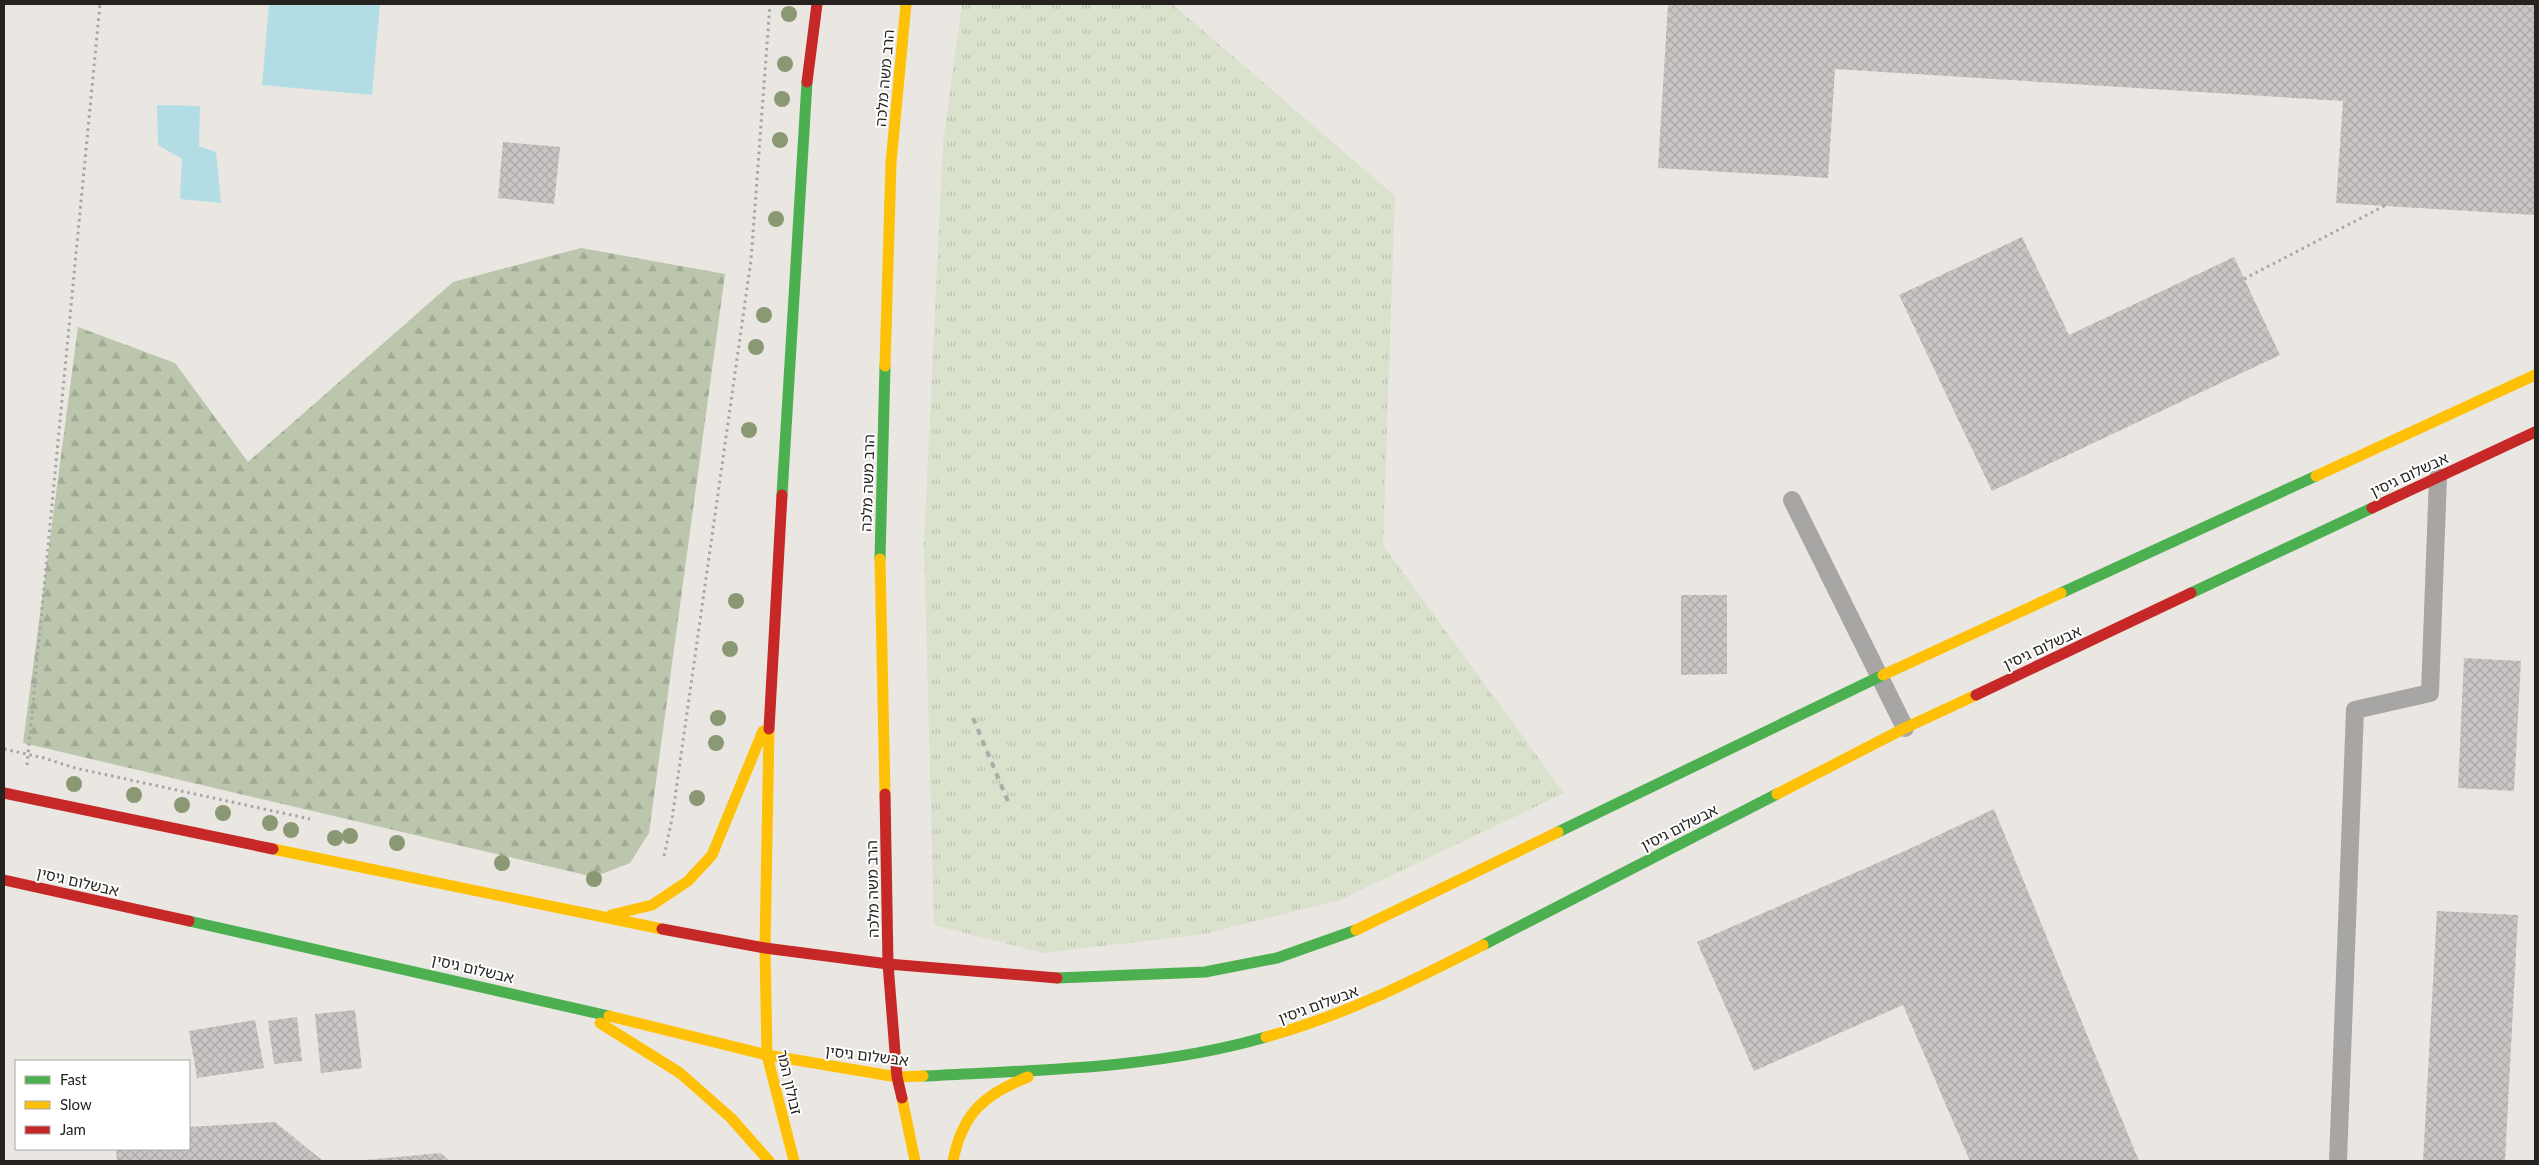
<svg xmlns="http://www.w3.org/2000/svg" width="2539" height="1165" viewBox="0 0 2539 1165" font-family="Lato,'Noto Sans Hebrew',sans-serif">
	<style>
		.grass { fill: url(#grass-tufts) }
		.forest { fill: url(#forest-firs) }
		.water { fill: #b3dde5 }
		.building { fill: url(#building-cross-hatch) }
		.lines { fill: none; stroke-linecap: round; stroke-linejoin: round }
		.path { stroke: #a8a6a5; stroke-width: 3; stroke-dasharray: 2.5 4; stroke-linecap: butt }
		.lane { stroke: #a7a6a4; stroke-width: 18 }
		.fast { stroke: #4caf50; stroke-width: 11 }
		.slow { stroke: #ffc107; stroke-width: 11 }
		.jam { stroke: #c62828; stroke-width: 11 }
		.rail { stroke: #aeabaa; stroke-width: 4; stroke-dasharray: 6 6; stroke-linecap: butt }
		.tree { fill: #8a9873 }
		.labels { text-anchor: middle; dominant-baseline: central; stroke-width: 4; stroke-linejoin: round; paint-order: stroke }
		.street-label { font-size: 15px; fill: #25221f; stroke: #fff }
	</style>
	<defs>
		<pattern id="grass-tufts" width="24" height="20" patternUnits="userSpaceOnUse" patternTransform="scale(1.25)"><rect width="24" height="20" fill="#dae2cd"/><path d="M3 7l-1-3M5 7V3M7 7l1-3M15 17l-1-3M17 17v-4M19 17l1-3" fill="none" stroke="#bbc2b0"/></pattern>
		<pattern id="forest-firs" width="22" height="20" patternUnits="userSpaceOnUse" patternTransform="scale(1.25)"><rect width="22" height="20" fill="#bbc6ac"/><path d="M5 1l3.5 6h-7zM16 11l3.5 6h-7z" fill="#a1aa94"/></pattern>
		<pattern id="building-cross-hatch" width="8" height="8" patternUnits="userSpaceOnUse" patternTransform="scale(1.25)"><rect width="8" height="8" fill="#c9c5c4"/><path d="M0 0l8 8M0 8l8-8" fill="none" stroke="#aca9a8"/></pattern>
	</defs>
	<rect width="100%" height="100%" fill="#eae6e1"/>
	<path class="grass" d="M962,4H1172L1395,196L1383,545L1564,793L1340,900L1204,934L1043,953L934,925L924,543L943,143Z"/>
	<path class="forest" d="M581,248L725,274L649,833L630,863L594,877L23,743L78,327L175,363L248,462L453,282Z"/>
	<path class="water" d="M269,4H380L372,95L262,85Z
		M157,105L200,106L199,146L216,152L221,203L180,199L182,159L158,145Z"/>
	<path class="building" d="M1668,4H2535V215L2336,203L2343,101L1835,69L1828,178L1658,168Z
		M503,142L560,147L554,204L498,198Z
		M2022,237L2069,335L2234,257L2280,355L1992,491L1899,295Z
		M1681,595H1727V674L1681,675Z
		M2464,658L2521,661L2514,791L2458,788Z
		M1994,809L2139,1161H1970L1903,1005L1754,1071L1697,942L1907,850Z
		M2437,911L2518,915L2505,1161H2423Z
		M355,1010L362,1068L321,1073L315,1014Z
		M297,1017L302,1061L274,1064L268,1021Z
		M255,1020L264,1068L197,1078L189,1031Z
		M275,1122L323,1161H117L116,1149H189V1127Z
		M441,1153L450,1161H365V1160Z"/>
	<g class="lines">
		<path class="path" d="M2244,279L2386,205
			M4,749L44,758L75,768L310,819
			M27,765L100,4
			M664,856L672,819L751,260L770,4"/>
		<path class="lane" d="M1792,500L1905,728
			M2338,1161L2355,710L2430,693L2438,477"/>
		<path class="fast" d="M782,495L807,82
			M880,559L885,366
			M2061,593L2316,476
			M2191,593L2372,508
			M1558,832L1883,675
			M189,921L609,1016
			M1483,945L1777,794
			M1057,978L1205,972L1277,958L1356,930
			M923,1076C1037,1070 1155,1069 1266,1037"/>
		<path class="slow" d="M885,366L891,163L906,4
			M2316,476L2535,375
			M880,559L885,794
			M1883,675L2061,593
			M769,729L765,948L767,1055L794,1161
			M1777,794L1905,728L1976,695
			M273,849L662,929
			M611,915L652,905L688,881L712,855L763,731
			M1356,930L1558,832
			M609,1016L767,1055L897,1077L923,1076
			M600,1023L680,1073L731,1118L769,1161
			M1266,1037C1345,1015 1410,982 1483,945
			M902,1098L915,1161
			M953,1161C962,1114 984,1094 1028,1077"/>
		<path class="jam" d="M807,82L817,4
			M2372,508L2535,432
			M1976,695L2191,593
			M769,729L782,495
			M4,793L273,849
			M885,794L888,964L897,1077L902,1098
			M4,880L189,921
			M662,929L765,948L888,964L1057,978"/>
		<path class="rail" d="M973,718L1010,806"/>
	</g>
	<g class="tree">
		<circle cx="789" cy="14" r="8"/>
		<circle cx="785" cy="64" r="8"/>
		<circle cx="782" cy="99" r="8"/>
		<circle cx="780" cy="140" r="8"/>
		<circle cx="776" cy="219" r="8"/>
		<circle cx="764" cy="315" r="8"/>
		<circle cx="756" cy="347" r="8"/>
		<circle cx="749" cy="430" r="8"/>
		<circle cx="736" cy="601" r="8"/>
		<circle cx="730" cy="649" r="8"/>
		<circle cx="718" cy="718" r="8"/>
		<circle cx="716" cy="743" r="8"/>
		<circle cx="74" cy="784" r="8"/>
		<circle cx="134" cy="795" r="8"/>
		<circle cx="697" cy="798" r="8"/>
		<circle cx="182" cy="805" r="8"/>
		<circle cx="223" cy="813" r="8"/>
		<circle cx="270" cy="823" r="8"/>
		<circle cx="291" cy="830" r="8"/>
		<circle cx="350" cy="836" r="8"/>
		<circle cx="335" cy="838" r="8"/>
		<circle cx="397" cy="843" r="8"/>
		<circle cx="502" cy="863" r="8"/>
		<circle cx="594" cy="879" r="8"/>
	</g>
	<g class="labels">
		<g class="street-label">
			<text transform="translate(884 78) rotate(-85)">הרב משה מלכה</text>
			<text transform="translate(2409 474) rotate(-25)">אבשלום גיסין</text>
			<text transform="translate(867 483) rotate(-88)">הרב משה מלכה</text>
			<text transform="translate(2042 647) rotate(-25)">אבשלום גיסין</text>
			<text transform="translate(1679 827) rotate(-27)">אבשלום גיסין</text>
			<text transform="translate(78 881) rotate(13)">אבשלום גיסין</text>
			<text transform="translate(872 889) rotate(-91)">הרב משה מלכה</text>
			<text transform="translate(473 968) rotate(13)">אבשלום גיסין</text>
			<text transform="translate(1318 1004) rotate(-20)">אבשלום גיסין</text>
			<text transform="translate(867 1055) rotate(7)">אבשלום גיסין</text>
			<text transform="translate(790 1082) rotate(77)">זבולון המר</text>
		</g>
	</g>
	<rect width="2539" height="1165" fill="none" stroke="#25221f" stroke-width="10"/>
	<rect x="15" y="1060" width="175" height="90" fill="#ffffff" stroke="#a8a7a5"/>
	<rect x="25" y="1076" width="25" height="8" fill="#4caf50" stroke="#a8a7a5"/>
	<text x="60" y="1085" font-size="15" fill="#25221f">Fast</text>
	<rect x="25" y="1101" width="25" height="8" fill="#ffc107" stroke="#a8a7a5"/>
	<text x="60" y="1110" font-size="15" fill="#25221f">Slow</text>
	<rect x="25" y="1126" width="25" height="8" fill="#c62828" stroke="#a8a7a5"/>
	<text x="60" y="1135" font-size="15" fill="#25221f">Jam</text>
</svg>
